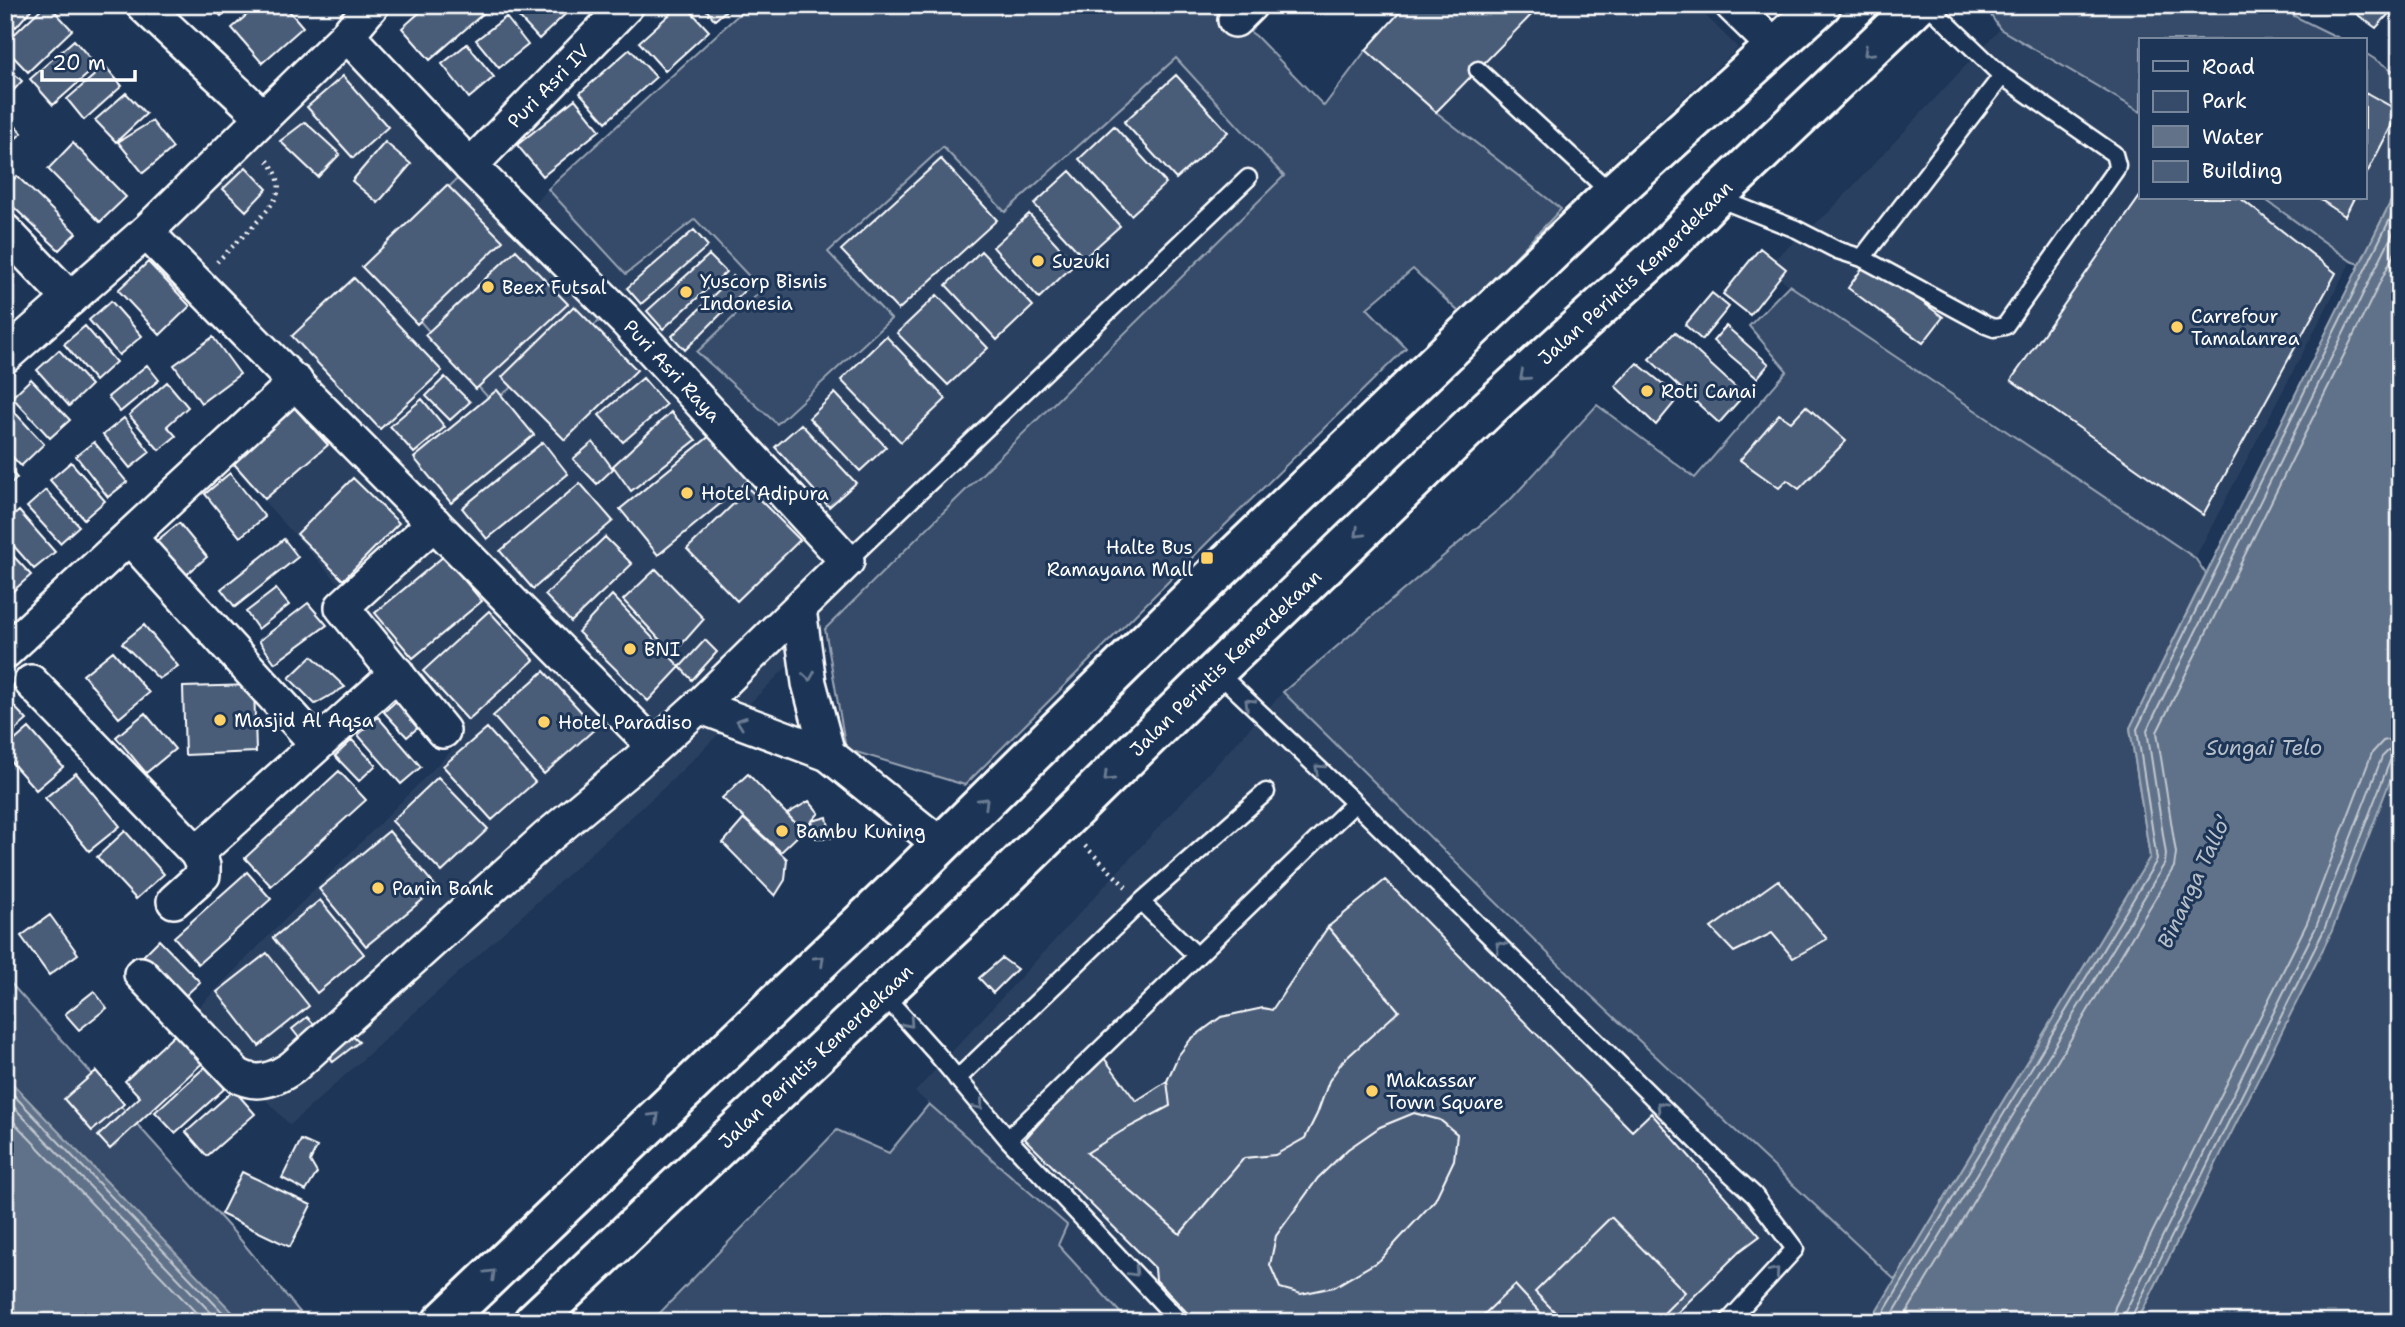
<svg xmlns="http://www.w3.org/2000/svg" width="2405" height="1327" viewBox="0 0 2405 1327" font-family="'Shantell Sans',sans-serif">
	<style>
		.built { fill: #2a4161 }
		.green { fill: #364b69; stroke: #9aa5b4; stroke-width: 2 }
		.water { fill: #617289; stroke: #a0aab8; stroke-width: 2 }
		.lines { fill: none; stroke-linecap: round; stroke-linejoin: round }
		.shore { stroke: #c0c7d0; stroke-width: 2 }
		.building { fill: #4a5d79; stroke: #fff; stroke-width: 2 }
		.lane-casing { stroke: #fff; stroke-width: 21 }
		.street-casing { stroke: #fff; stroke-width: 38 }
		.highway-casing { stroke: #fff; stroke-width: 44 }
		.path { stroke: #fff; stroke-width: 4.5; stroke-dasharray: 2 5; stroke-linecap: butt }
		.lane { stroke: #1d3557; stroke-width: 16 }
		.street { stroke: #1d3557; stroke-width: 33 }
		.highway { stroke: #1d3557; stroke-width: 38 }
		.oneway { stroke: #6c7c92 }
		.poi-dot { fill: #ffd166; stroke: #1d3557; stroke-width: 2.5 }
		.labels { text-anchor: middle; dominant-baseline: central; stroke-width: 6; stroke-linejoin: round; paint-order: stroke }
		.street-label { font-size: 19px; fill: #fff; stroke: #1d3557 }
		.poi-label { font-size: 19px; fill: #fff; stroke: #1d3557; text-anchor: start }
		.water-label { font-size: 21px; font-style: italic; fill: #b8c0ca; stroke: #1d3557 }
	</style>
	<rect width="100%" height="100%" fill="#1d3557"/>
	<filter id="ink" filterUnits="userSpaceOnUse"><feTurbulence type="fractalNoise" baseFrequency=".0143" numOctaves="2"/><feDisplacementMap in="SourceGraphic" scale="14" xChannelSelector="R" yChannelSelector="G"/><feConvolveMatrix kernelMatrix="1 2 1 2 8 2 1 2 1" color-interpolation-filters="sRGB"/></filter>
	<g filter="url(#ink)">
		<path class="built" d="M1406,5H1695L1738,48L1561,209L1436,112L1366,50Z
			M345,18L529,210L548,189L625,274L695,218L763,290L828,252L943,146L1166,66L1176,57L1285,176L668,784L290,1125L187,1019L455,747L367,615L225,458L288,400L127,229Z
			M2000,29L2141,112V198H2263L2351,261L2195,558L1764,268L1829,212Z
			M1283,692L1585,990L1895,1280L1870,1322H1125V1318L1058,1244L1067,1225L915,1092Z"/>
		<path class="green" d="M749,5H1213L1256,36L1324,106L1366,50L1436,112L1561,209L1461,314L1413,269L1367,308L1406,348L1216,534L965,785L846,749L825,629L1284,176L1176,58L1005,212L943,147L828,252L891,319L777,424L697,352L762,290L695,219L626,274L548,189Z
			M1999,5H2283L2294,16L2343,40H2141V112L2000,29L1990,14Z
			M2365,53L2400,75V183L2360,264L2351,261L2263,198H2365Z
			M457,179L614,310L492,402L370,265Z
			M1789,285L2195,558L2206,574L2130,728L2150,857L1895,1280L1585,990L1283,692L1512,498L1597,405L1695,478L1787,371L1749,326Z
			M2400,753V1322H2137L2326,942Z
			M5,977L239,1238L308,1322H193L5,1113Z
			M929,1104L1067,1225L1058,1245L1125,1318V1322H651L837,1130L889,1153Z"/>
		<path class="water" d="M2400,183V755L2331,933L2137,1322H1870L2150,857L2130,728Z
			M5,1076L242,1322H5Z"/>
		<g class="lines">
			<path class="shore" d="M5,1086L232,1322
				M5,1098L220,1322
				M5,1113L205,1322
				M1878,1322L2157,860L2137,729L2400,199
				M1888,1322L2165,863L2166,854L2147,730L2400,219
				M1901,1322L2174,867L2176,853L2157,732L2400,242
				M2112,1322L2115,1307L2307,923L2372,753L2383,741L2400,737
				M2123,1322L2125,1312L2316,927L2382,757L2389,750L2400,747
				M2132,1322V1316L2324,930L2390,761L2394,757L2400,756"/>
		</g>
		<path class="building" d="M5,5H35L16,27L5,18Z
			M45,5H49L72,30L28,72L5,48V43Z
			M211,5H233L221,16Z
			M258,5H284L303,27L262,63L232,28Z
			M428,5H493L430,60L402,28Z
			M521,5H575L539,39L514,12Z
			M680,5H685L709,31L665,71L639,42Z
			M702,5H732L715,20Z
			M1406,5H1541L1436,112L1366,50Z
			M2344,5H2397L2376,28Z
			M506,17L528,45L499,68L476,40Z
			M74,40L97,66L53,105L30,79Z
			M467,44L494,77L469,98L442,64Z
			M630,49L656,77L606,122L580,93Z
			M5,65L22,81L5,100Z
			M105,66L122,86L84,120L67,99Z
			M1176,75L1228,132L1176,179L1124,122Z
			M343,76L388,127L353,158L307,107Z
			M2365,92L2399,111L2365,177Z
			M126,93L146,114L116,142L95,120Z
			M575,99L600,130L543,176L517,145Z
			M5,115L22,133L5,148Z
			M152,121L173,148L143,173L118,142Z
			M305,122L340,154L318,177L280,141Z
			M1114,126L1166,183L1131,215L1079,159Z
			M385,142L411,164L378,203L352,181Z
			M73,143L126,197L100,222L48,169Z
			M941,159L997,220L898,310L841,250Z
			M246,167L267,189L246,211L223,189Z
			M1070,171L1120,226L1084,258L1034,204Z
			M17,176L76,233L59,250L5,199V188Z
			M447,185L503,241L417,324L362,267Z
			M2141,195V198H2240L2336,273L2203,515L2011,380Z
			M2318,198H2354L2345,216Z
			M1029,214L1075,264L1039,298L993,247Z
			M694,230L708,246L641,304L627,288Z
			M5,246L19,260L9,269L15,276L5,285Z
			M1760,248L1786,269L1750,315L1723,294Z
			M516,250L568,304L476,389L425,335Z
			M981,251L1033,306L997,340L946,285Z
			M709,255L726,272L663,329L647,311Z
			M148,262L190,306L160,335L118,290Z
			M1867,262L1943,317L1923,343L1848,288Z
			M733,276L746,289L685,350L672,336Z
			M354,278L442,371L380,429L292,336Z
			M1712,293L1729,307L1702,340L1685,325Z
			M937,295L988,348L948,385L897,333Z
			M111,301L142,336L119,355L89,320Z
			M574,306L637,370L565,440L502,377Z
			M85,326L116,362L95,381L64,344Z
			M1726,326L1769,364L1757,378L1713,341Z
			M1675,332L1744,395L1719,423L1649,359Z
			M886,336L946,399L901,442L841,380Z
			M213,337L240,374L201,403L174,365Z
			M59,350L91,385L69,406L37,370Z
			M1637,363L1679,397L1656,425L1615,386Z
			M147,365L159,380L120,412L108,397Z
			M445,377L470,402L450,420L426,396Z
			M643,378L666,405L623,442L599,415Z
			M31,379L70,420L50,438L12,397Z
			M167,382L188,407L167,426L176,436L159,450L129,415Z
			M497,390L534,435L451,503L414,458Z
			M835,393L886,447L860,471L809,418Z
			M422,399L445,427L414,453L390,426Z
			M6,403L44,444L21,466L5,449Z
			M291,404L328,445L265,499L229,458Z
			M1806,406L1846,441L1799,489L1787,480L1779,488L1740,460L1779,414L1791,422Z
			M671,412L696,440L631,491L613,466Z
			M124,418L150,452L130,468L103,435Z
			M801,424L856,483L829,507L775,447Z
			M716,431L754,476L658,555L620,509Z
			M94,442L127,482L108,497L76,456Z
			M543,442L568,474L487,539L462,508Z
			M593,442L613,469L597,484L573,459Z
			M71,462L105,501L84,519L50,480Z
			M5,465L17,478L5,488Z
			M230,473L265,517L240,537L205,494Z
			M353,478L399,523L343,580L297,534Z
			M580,483L613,521L533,589L500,551Z
			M749,489L800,540L737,601L687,549Z
			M46,490L79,526L60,543L27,507Z
			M19,511L55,552L34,569L5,536V523Z
			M179,523L207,557L176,584L145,550Z
			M605,537L632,564L571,622L545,595Z
			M284,539L298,557L235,607L221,589Z
			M5,547L31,575L12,592L5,585Z
			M444,556L482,601L413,658L375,613Z
			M656,569L704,619L673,654L623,600Z
			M276,589L289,605L258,629L246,612Z
			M612,595L680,667L648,701L578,632Z
			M308,603L327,625L275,663L259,641Z
			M489,611L534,660L468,720L423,671Z
			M144,625L178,666L159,679L122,643Z
			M705,640L717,652L692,680L680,667Z
			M113,651L149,693L119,718L83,675Z
			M312,656L345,687L315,704L289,678Z
			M544,671L596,728L544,774L493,716Z
			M254,685L256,752L185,755L183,687Z
			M406,692L429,718L407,737L384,712Z
			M5,697L27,720L5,739Z
			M145,713L175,749L146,773L116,737Z
			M378,717L421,767L401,784L358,735Z
			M29,728L63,767L36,790L5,755V749Z
			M487,728L535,782L492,820L443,766Z
			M352,740L376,765L359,781L335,756Z
			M339,771L366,800L271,886L245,858Z
			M76,773L120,826L89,851L45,798Z
			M748,774L803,831L781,852L722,798Z
			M438,777L488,829L442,872L392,821Z
			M809,801L819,813L803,831L787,814Z
			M827,817L831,838H816L812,821Z
			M744,819L787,859L785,880L775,896L723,843Z
			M125,831L164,874L136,899L97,857Z
			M389,831L437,888L366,946L319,889Z
			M247,872L271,899L198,964L174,937Z
			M1385,880L1632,1131L1651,1113L1760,1236L1740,1251L1668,1322H1196L1156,1280L1155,1268L1025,1139L1101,1054L1136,1101L1167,1081L1178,1056L1191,1039L1221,1017L1263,1008L1272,1010L1328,927Z
			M1778,880L1827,939L1793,958L1772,933L1734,952L1711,928Z
			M320,900L364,954L317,993L273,938Z
			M50,915L78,954L49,975L21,936Z
			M1328,927L1399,1011L1342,1062L1329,1081L1317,1114L1305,1138L1275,1155L1244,1158L1180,1234L1087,1153L1122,1131L1170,1106L1167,1081L1178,1056L1191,1039L1221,1017L1263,1008L1272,1010Z
			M159,940L200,982L183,998L142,957Z
			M267,953L309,1006L259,1046L217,992Z
			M1002,958L1017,969L993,993L979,978Z
			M94,991L107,1008L79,1030L65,1014Z
			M307,1017L321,1031L303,1043L292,1029Z
			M183,1027L210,1056L110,1149L98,1136L140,1097L125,1081Z
			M350,1034L359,1042L333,1062L327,1051Z
			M214,1059L233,1081L175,1133L155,1112Z
			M96,1071L124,1104L92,1131L64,1099Z
			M234,1090L255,1114L207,1156L186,1132Z
			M1414,1113L1440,1120L1457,1134L1454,1160L1435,1200L1380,1260L1334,1287L1301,1294L1280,1288L1270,1265L1276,1236L1318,1178L1348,1149L1380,1127Z
			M301,1140L317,1147L310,1161L317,1173L306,1191L282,1178Z
			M242,1172L311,1205L290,1247L221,1214Z
			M1611,1217L1685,1292L1655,1322H1565L1535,1292Z
			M1515,1285L1549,1322H1476Z"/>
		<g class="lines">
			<g class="lane-casing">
				<path id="lane" d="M1478,70L1612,194
					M1715,197L1796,229L1837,250L1862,258L1986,325L1994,328L2005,326L2116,169L2117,165L2114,154L2002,76L1928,5
					M1862,258L2002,76
					M847,561L1248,178
					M1216,671L1355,803L1721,1165L1754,1195L1795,1249L1728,1322
					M1141,902L1196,955
					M882,993L936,1053L1008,1139L1180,1322
					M957,1079L1141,902L1266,792
					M1008,1139L1355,803"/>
			</g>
			<g class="street-casing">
				<g id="street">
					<path d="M143,5L263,117"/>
					<path d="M1732,5L1776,48"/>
					<path d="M1235,20L1250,5"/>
					<path id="s1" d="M470,166L627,5"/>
					<path d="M5,231L70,299"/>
					<path d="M146,232L654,746"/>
					<path d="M5,356L146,232L347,35L372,5"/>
					<path d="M434,523L342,607L443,731"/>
					<path d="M130,538L317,744"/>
					<path d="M799,609L809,683L828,754"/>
					<path d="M5,652L296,382"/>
					<path d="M31,682L197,853"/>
					<path d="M699,706L828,754L941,845"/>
					<path d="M174,901L203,875V866L197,853L397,673"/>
					<path d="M141,974L237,1075C257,1087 276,1079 293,1067L546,838L636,763L699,706L847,561L626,321L470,166L347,35"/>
				</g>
			</g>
			<g class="highway-casing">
				<g id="highway">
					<path d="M442,1322L896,889L1196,593L1612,194L1821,5"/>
					<path id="s2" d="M533,1322L1006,877L1216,671L1489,408L1662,251L1715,197L1917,5"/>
				</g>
			</g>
			<path class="path" d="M217,262C230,248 275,208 278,192C281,178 274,169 266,158
				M1085,846L1126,887"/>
			<use href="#lane" class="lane"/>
			<use href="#street" class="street"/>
			<use href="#highway" class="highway"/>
		</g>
		<defs><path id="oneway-chevron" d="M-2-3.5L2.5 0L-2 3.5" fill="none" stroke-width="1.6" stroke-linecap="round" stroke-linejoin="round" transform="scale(1.75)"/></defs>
		<g class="oneway">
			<use href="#oneway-chevron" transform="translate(1868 52) rotate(136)"/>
			<use href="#oneway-chevron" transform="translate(1524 376) rotate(138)"/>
			<use href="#oneway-chevron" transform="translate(1359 533) rotate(136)"/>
			<use href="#oneway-chevron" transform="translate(809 676) rotate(81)"/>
			<use href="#oneway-chevron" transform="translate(1249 703) rotate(-136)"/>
			<use href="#oneway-chevron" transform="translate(741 722) rotate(-160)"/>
			<use href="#oneway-chevron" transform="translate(1319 769) rotate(-137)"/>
			<use href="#oneway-chevron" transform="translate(1108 777) rotate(135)"/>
			<use href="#oneway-chevron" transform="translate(984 802) rotate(-45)"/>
			<use href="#oneway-chevron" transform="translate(1500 946) rotate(-135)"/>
			<use href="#oneway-chevron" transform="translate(820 960) rotate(-44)"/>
			<use href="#oneway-chevron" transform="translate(909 1023) rotate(48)"/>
			<use href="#oneway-chevron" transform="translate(979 1105) rotate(50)"/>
			<use href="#oneway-chevron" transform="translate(1661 1106) rotate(-135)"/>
			<use href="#oneway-chevron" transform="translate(655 1117) rotate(-44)"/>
			<use href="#oneway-chevron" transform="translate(1134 1272) rotate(47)"/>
			<use href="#oneway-chevron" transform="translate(1775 1272) rotate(-49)"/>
			<use href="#oneway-chevron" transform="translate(491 1274) rotate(-44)"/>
		</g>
	</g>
	<g class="poi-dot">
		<circle cx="1038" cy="261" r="7"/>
		<circle cx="488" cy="287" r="7"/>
		<circle cx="686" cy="292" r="7"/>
		<circle cx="2177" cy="327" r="7"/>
		<circle cx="1647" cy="391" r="7"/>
		<circle cx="687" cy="493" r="7"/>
		<rect x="1200" y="551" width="14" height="14" rx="3.5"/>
		<circle cx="630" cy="649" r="7"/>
		<circle cx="220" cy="720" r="7"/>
		<circle cx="544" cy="722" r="7"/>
		<circle cx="782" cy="831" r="7"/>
		<circle cx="378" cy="888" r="7"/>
		<circle cx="1372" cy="1091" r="7"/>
	</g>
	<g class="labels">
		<g class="street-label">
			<text stroke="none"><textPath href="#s1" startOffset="112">Puri Asri IV</textPath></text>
			<text stroke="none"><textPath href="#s2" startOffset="1522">Jalan Perintis Kemerdekaan</textPath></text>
			<text transform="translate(672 371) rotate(47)">Puri Asri Raya</text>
			<text stroke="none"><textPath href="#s2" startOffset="956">Jalan Perintis Kemerdekaan</textPath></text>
			<text stroke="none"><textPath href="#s2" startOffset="388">Jalan Perintis Kemerdekaan</textPath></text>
		</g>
		<g class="poi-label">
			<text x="1052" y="261">Suzuki</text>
			<text x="700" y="281">Yuscorp Bisnis<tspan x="700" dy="22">Indonesia</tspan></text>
			<text x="502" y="287">Beex Futsal</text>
			<text x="2191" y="316">Carrefour<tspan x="2191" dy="22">Tamalanrea</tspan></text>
			<text x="1661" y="391">Roti Canai</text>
			<text x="701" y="493">Hotel Adipura</text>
			<text x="1193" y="547" text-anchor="end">Halte Bus<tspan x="1193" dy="22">Ramayana Mall</tspan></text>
			<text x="644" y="649">BNI</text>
			<text x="234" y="720">Masjid Al Aqsa</text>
			<text x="558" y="722">Hotel Paradiso</text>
			<text x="796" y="831">Bambu Kuning</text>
			<text x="392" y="888">Panin Bank</text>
			<text x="1386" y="1080">Makassar<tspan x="1386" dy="22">Town Square</tspan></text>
		</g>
		<g class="water-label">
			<text x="2264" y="748">Sungai Telo</text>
			<text transform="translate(2194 882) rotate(-65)">Binanga Tallo'</text>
		</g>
	</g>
	<rect width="2405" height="1327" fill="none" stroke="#1d3557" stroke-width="28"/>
	<rect x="14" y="14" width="2377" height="1299" fill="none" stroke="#fff" stroke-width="2.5" filter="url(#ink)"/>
	<rect x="2139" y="38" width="228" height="161" fill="#1d3557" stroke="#77869a" stroke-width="2"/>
	<rect x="2153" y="61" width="35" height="10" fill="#1d3557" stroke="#77869a" stroke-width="2"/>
	<text x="2202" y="74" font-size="21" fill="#ffffff">Road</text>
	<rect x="2153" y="91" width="35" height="21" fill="#364b69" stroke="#77869a" stroke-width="2"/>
	<text x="2202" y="108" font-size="21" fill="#ffffff">Park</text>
	<rect x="2153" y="126" width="35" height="21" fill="#617289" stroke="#77869a" stroke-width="2"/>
	<text x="2202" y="144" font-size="21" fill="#ffffff">Water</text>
	<rect x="2153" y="161" width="35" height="21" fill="#4a5d79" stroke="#77869a" stroke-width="2"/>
	<text x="2202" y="178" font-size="21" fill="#ffffff">Building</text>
	<path d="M42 70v10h93v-10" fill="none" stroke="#ffffff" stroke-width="3.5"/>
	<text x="52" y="70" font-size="21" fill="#ffffff" stroke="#1d3557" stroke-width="5" paint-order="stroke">20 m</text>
</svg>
